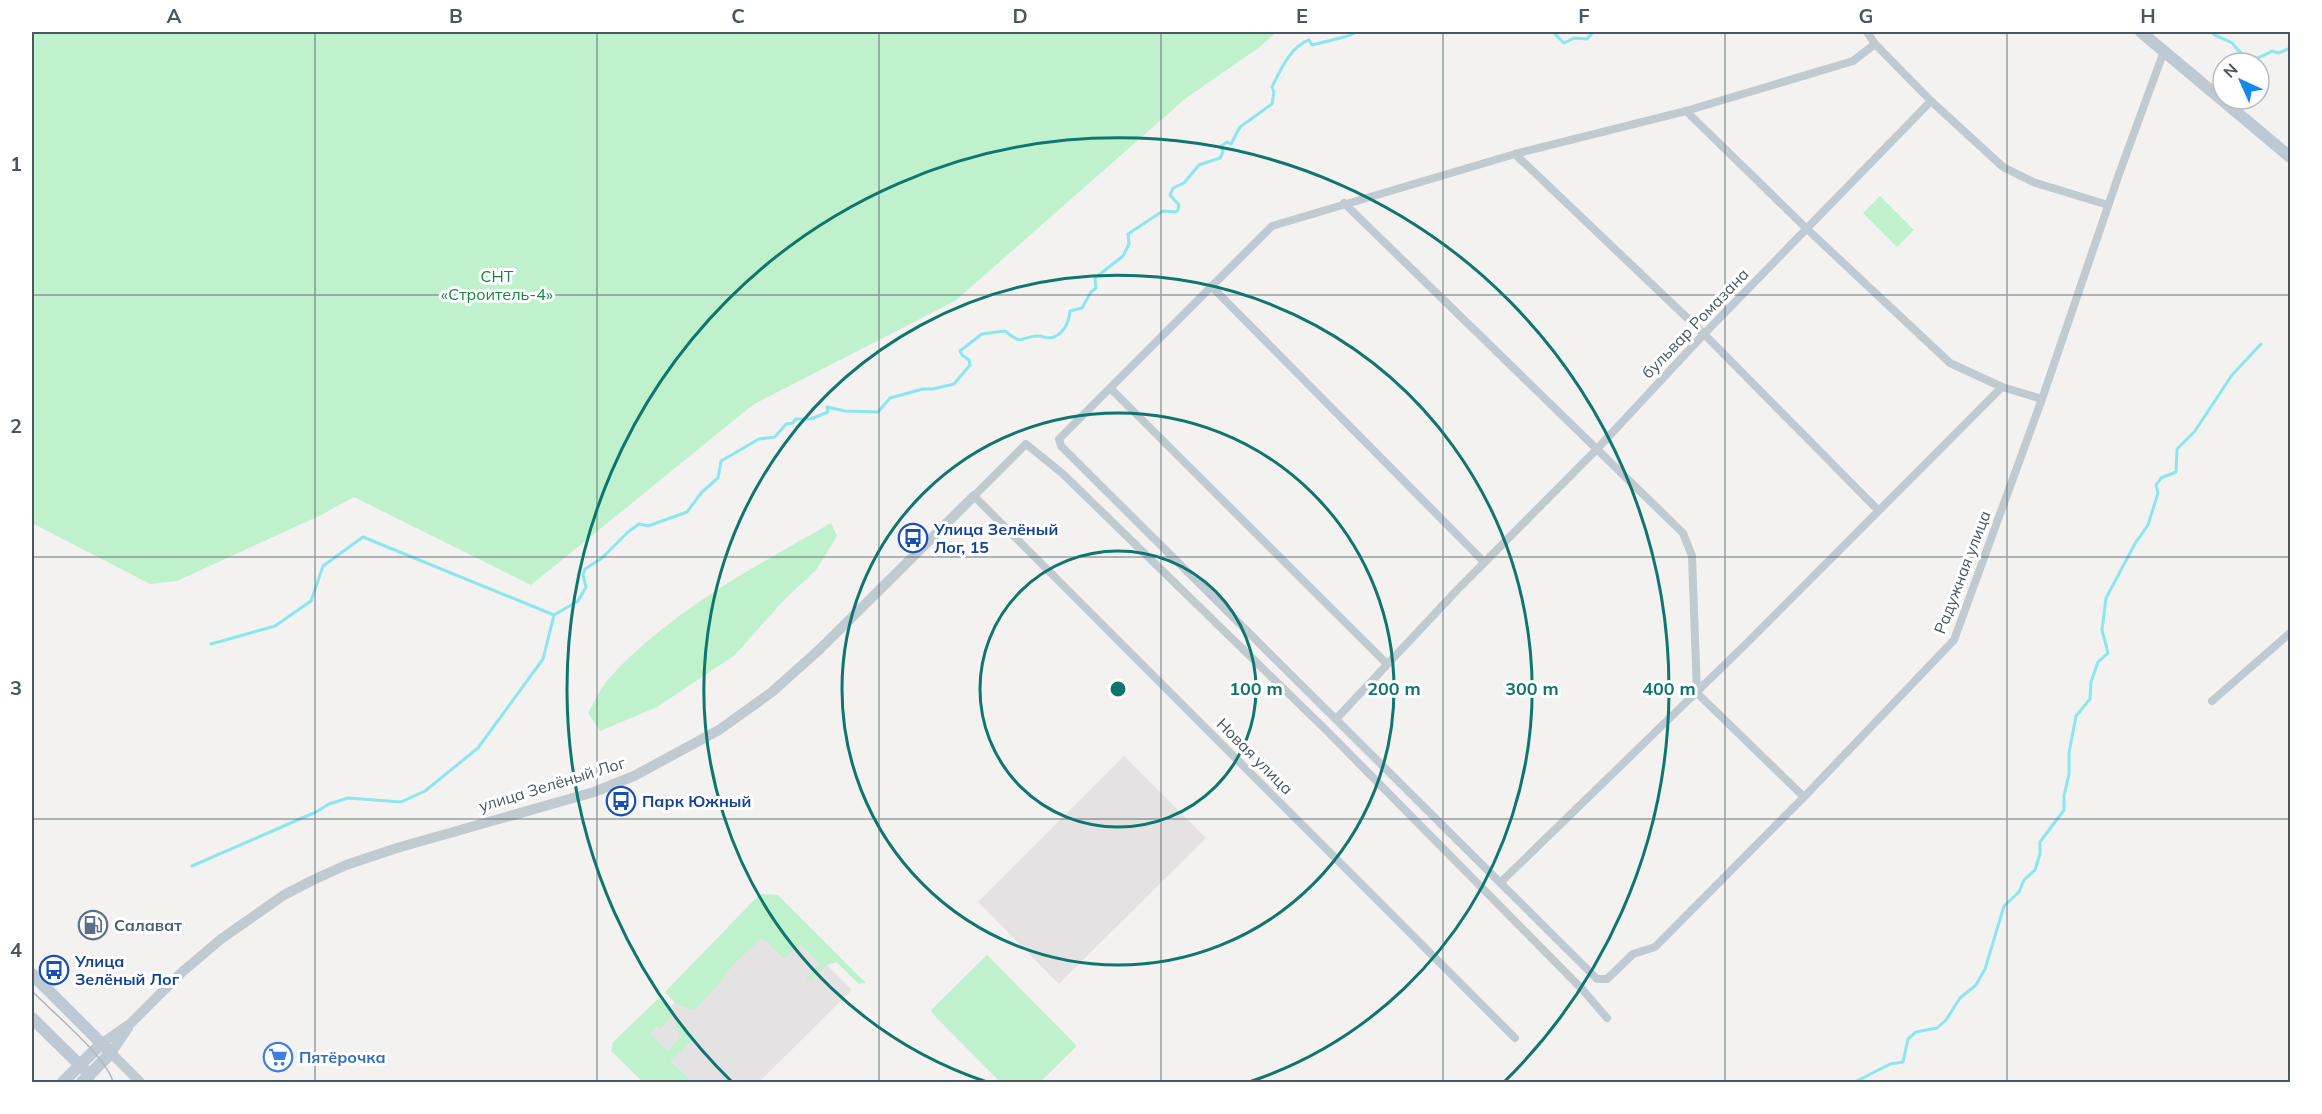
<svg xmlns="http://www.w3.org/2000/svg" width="2322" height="1114" viewBox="0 0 2322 1114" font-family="Mulish,sans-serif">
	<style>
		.education { fill: #e5e2e4 }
		.green { fill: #bff1cd }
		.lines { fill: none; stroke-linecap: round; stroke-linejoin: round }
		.stream { stroke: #8be6ef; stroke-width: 3 }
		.minor { stroke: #bfcad1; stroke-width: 8 }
		.tertiary { stroke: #bfcad1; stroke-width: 10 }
		.secondary { stroke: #bdcad3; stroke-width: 12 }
		.tram { stroke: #b3b7bc; stroke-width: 1.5 }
		.grid { fill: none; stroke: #485760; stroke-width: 1.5; stroke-opacity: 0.55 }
		.ring { fill: none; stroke: #0f766e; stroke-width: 3 }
		.labels { text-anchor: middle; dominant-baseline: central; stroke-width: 6; stroke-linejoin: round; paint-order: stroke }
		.park-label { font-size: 16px; fill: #148540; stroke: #fff }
		.street-label { font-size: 16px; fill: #485760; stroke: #fff }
		.transit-label { font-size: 16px; font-weight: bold; fill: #164399; stroke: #fff; text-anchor: start }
		.service-label { font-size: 16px; font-weight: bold; fill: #4e5e75; stroke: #fff; text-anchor: start }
		.shop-label { font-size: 16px; font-weight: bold; fill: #366cbe; stroke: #fff; text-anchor: start }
		.centre { fill: #0f766e; stroke: #fff; stroke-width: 3 }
		.ring-label { font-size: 18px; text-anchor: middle; font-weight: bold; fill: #0f766e; stroke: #fff; stroke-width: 6; stroke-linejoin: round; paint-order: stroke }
		.neatline { fill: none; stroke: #485760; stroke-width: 2 }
		.grid-label { font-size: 20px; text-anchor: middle; font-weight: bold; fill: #485760 }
	</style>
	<rect width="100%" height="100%" fill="#f4f1f1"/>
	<path class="education" d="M1124,756L1206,838L1059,984L978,902Z
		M770,908L852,990L759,1082H693L644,1033Z"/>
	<path class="green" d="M32,32H1277L1257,49L1186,98L955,301L754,404L531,585L354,497L321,515L177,581L150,584L32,523Z
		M1880,196L1914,230L1897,247L1863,213Z
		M831,523L837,536L816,570L782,602L735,655L657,707L600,731L588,713C594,703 599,691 606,682C668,612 751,569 831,523Z
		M760,894L778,895L866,983L859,984L836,962L827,965L812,980H805L820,964L800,944L784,959L766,941L760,939L731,967L717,986L694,1010L676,1004L665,992Z
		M987,955L1075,1044L1076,1047L1040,1082H1000L932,1013L931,1010Z
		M659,998L671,1011L672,1016L660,1029L657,1026L650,1034L668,1051L682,1036L674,1028L676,1021H680L695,1037L671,1061L693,1082H643L611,1051L613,1042Z"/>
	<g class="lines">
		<path class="stream" d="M1374,32H1375
			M1553,32L1564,43L1574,38L1587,39L1593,32
			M2211,32C2219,39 2224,38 2232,43C2234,45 2236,48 2238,50C2251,63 2258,59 2272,51L2279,53L2290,48
			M211,644L275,626L311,601L323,566L363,537L554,615
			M192,866L316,812L329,804L348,798L401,802L425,791L478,748L543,659L554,615L578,601L586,587L583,575L585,569L602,558L628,532L639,524L648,526L687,512L702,492L718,478L721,461L759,439L775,437L786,424L793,423L796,419H811L828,412L827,407L845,411L878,412L890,398L923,389H933L954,384L970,365L969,360L962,355L960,351L982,334L1005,331C1026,348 1020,335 1039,336C1042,336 1045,338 1049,338C1063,337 1069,322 1070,311L1082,308L1091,292L1096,288L1095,278L1123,256L1129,244L1128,234L1163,211L1176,212L1178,210L1179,205L1170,195L1173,188L1184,183L1199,165L1220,158L1223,152L1221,146L1227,142L1231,144L1240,127L1272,104L1274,92L1272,87C1281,69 1290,47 1309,40L1312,45L1348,36L1357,32
			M1855,1082L1890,1064L1903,1062L1908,1039L1916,1032L1937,1028L1946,1020L1960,998L1976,985L1985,969L2004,906L2019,892L2024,880L2035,870L2040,854V842L2064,810V796L2069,774V753L2076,716L2090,699L2091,682L2098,662L2108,653L2102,630L2106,598L2136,542L2148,525L2158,493L2156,485L2161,478L2176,472L2177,449L2195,431L2232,375L2261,344"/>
		<path class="minor" d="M1867,32L1875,44L1931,101L2003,167L2033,182L2108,205
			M1875,44L1853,61L1686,111L1515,154L1272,226L1059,439L1061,446L1597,979H1607L1633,954L1655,947L1804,797L1954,640L2042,399L2119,174L2164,51
			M1686,111L1807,229L1950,363L2002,387L2042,399
			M1515,154L1704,334L1878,510
			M1344,203L1683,533L1692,556L1697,693L1804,797
			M1211,286L1484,562
			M1110,388L1387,664
			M2212,701L2290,633
			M1337,718L1459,588L1597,449L1704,334L1931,101
			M1501,882L1748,642L2002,387
			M1515,1038L974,496L1026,444L1063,474L1327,731L1582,989L1607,1018"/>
		<path class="tertiary" d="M128,1028L111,1053L140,1082
			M101,1044L131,1023L181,973L221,939L284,895L313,880L346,865L397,848L594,792L634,776L719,730L772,692L820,649L974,496"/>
		<path class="secondary" d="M2141,32L2290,157
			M32,974L111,1053L82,1082
			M32,1018L90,1075
			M63,1082L101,1044"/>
		<path class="tram" d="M32,991C52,1012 107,1057 113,1082"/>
	</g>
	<path class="grid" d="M315,32V1082M597,32V1082M879,32V1082M1161,32V1082M1443,32V1082M1725,32V1082M2007,32V1082M32,295H2290M32,557H2290M32,819H2290"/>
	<g class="ring">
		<circle cx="1118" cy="689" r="138"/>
		<circle cx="1118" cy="689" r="276"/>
		<path d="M987 1082A414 414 0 1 1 1249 1082"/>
		<path d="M732 1082A551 551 0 1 1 1504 1082"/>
	</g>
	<defs>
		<g id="bus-ring" transform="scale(1.5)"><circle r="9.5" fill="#fff" stroke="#1a4fb4" stroke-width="1.5"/><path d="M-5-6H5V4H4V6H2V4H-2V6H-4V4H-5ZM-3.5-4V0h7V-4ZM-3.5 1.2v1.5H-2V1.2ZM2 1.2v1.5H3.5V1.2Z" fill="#1a4fb4"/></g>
		<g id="fuel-ring" transform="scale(1.5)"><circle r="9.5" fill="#fff" stroke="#5c6f8a" stroke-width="1.5"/><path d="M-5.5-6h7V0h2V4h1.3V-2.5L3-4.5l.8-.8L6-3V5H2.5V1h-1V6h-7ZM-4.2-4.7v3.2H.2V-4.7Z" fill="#5c6f8a"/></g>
		<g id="supermarket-ring" transform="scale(1.5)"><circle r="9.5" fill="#fff" stroke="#3f7fe0" stroke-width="1.5"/><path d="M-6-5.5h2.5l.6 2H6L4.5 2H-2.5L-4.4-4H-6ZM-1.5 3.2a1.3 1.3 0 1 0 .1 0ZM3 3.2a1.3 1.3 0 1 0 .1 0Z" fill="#3f7fe0"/></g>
	</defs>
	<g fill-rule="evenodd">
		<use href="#bus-ring" x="913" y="538"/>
		<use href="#bus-ring" x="621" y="801"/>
		<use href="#fuel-ring" x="93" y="925"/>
		<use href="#bus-ring" x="54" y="970"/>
		<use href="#supermarket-ring" x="278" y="1057"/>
	</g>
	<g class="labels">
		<g class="park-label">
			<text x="497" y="276">СНТ<tspan x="497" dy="18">«Строитель-4»</tspan></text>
		</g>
		<g class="street-label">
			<text transform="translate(1695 323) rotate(-46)">бульвар Ромазана</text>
			<text transform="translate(1962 572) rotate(-69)">Радужная улица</text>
			<text transform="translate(1255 756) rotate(45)">Новая улица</text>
			<text transform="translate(552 784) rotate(-17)">улица Зелёный Лог</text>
		</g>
		<g class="transit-label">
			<text x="934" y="529">Улица Зелёный<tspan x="934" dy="18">Лог, 15</tspan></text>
			<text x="642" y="801">Парк Южный</text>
			<text x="75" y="961">Улица<tspan x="75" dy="18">Зелёный Лог</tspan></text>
		</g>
		<g class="service-label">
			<text x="114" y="925">Салават</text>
		</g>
		<g class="shop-label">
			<text x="299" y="1057">Пятёрочка</text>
		</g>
	</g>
	<circle cx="1118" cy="689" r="9" class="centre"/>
	<g class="ring-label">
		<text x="1256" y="695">100 m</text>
		<text x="1394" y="695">200 m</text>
		<text x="1532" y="695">300 m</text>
		<text x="1669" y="695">400 m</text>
	</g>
	<rect width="2322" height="1114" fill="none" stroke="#ffffff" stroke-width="66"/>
	<g transform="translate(2241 81) rotate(315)"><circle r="28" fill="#ffffff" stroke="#b6bcbf" stroke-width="1.5"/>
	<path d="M0-4.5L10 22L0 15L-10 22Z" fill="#138aeb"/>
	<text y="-9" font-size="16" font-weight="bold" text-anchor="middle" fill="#485760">N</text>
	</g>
	<rect x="33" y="33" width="2256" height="1048" class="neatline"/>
	<g class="grid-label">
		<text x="174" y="23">A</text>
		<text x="456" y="23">B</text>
		<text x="738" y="23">C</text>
		<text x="1020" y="23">D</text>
		<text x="1302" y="23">E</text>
		<text x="1584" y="23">F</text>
		<text x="1866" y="23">G</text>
		<text x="2148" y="23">H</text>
		<text x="16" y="171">1</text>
		<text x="16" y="433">2</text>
		<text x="16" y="695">3</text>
		<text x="16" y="957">4</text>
	</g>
</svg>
